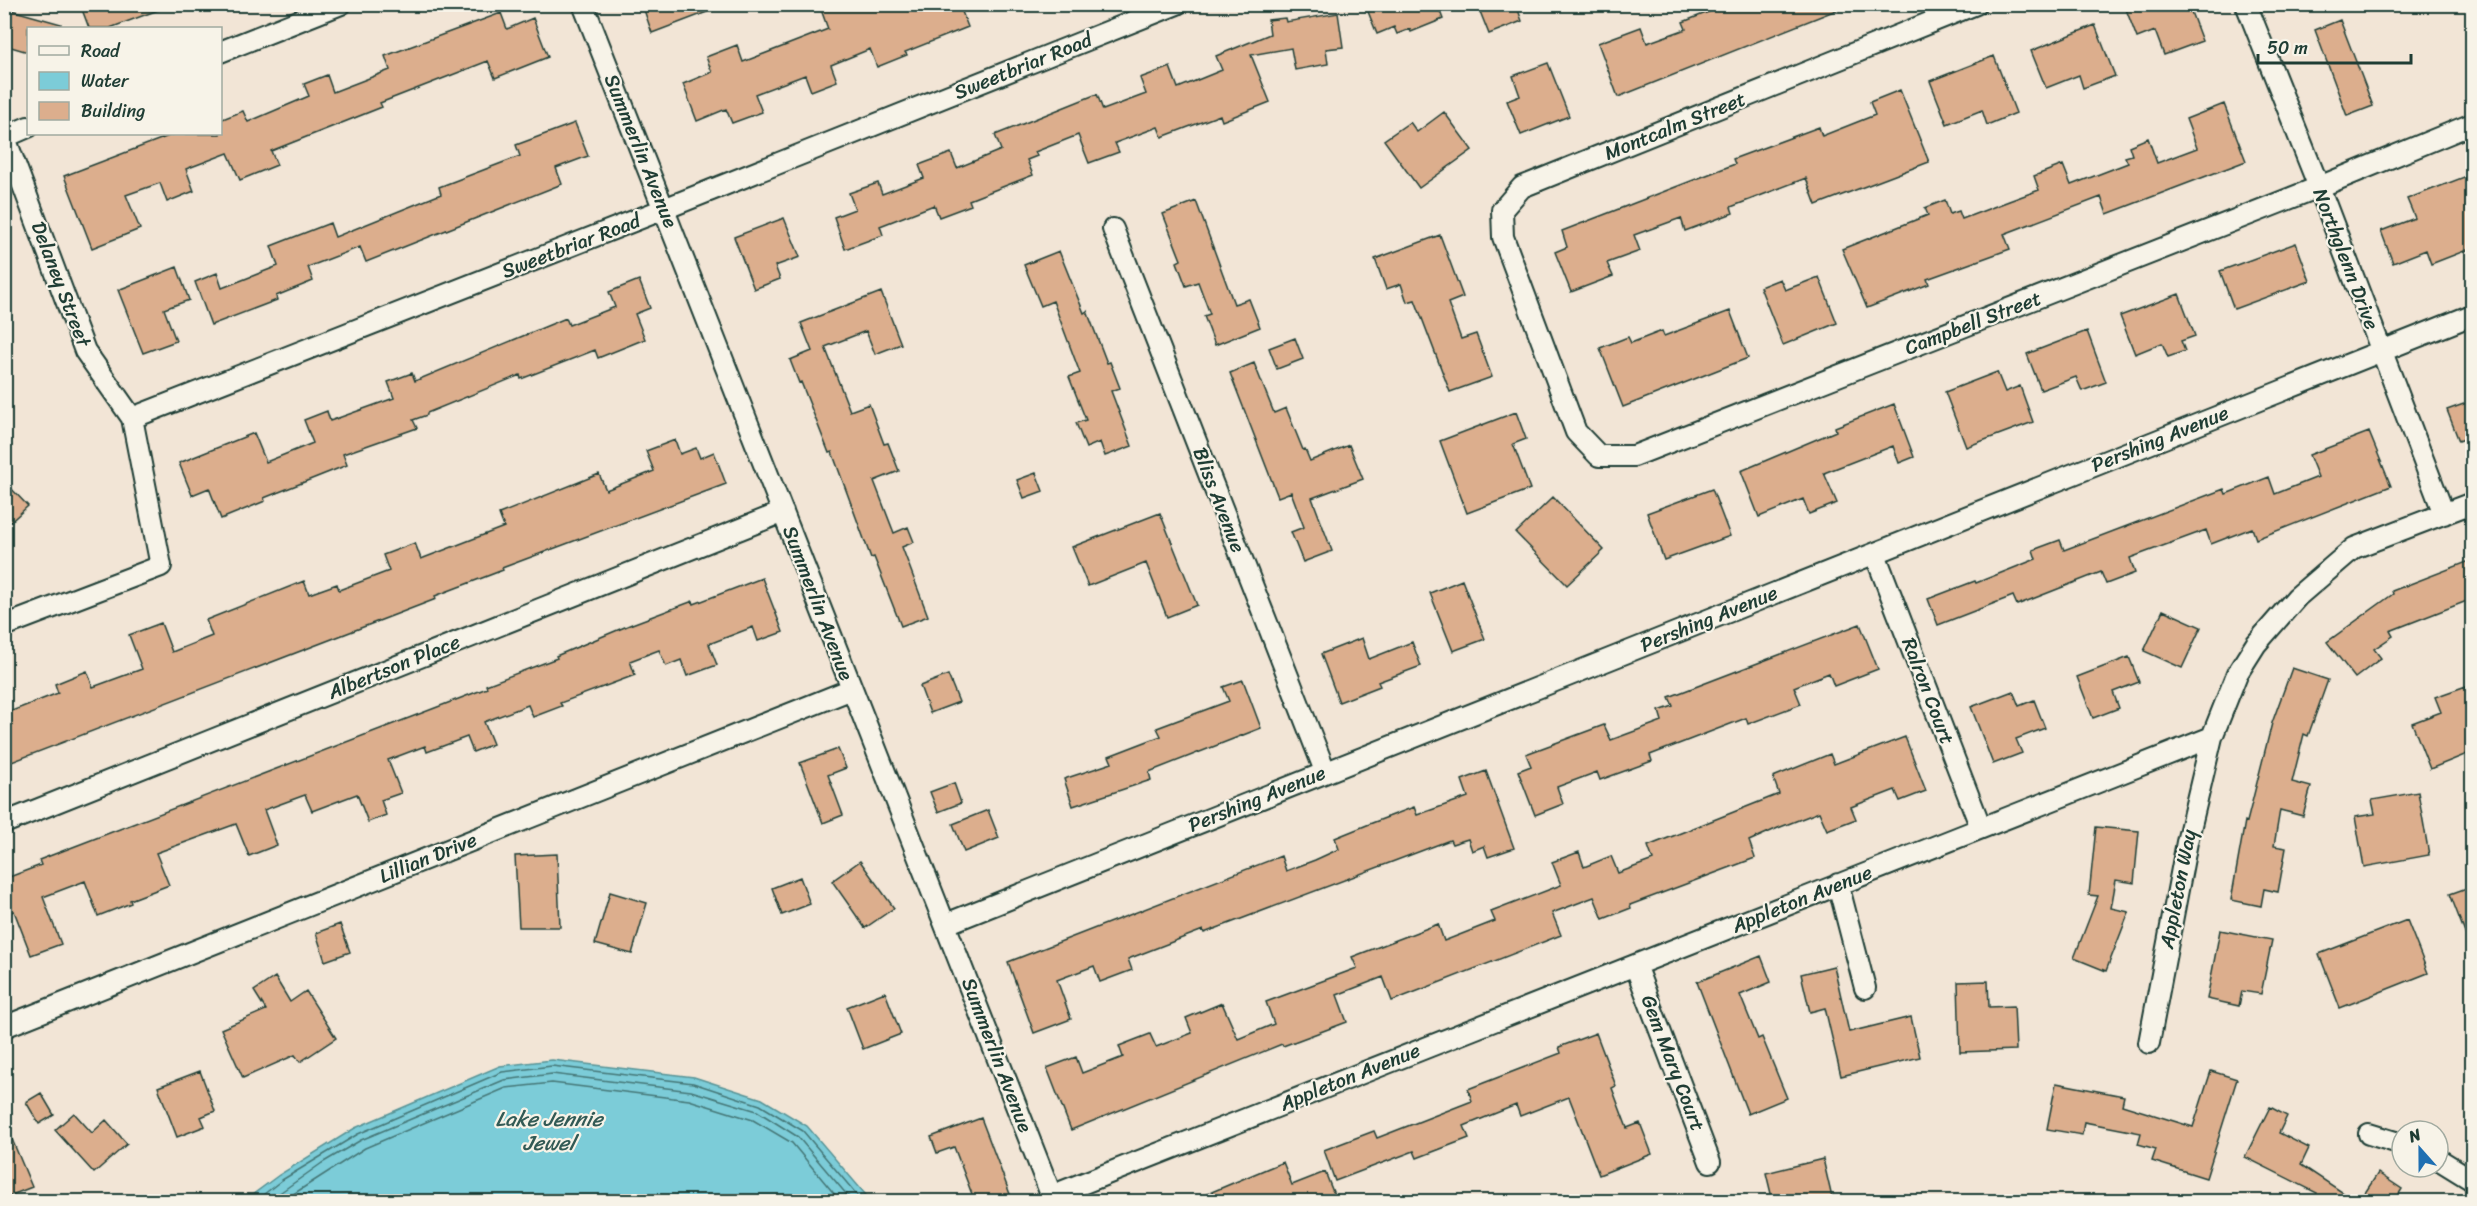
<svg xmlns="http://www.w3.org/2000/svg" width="2477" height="1206" viewBox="0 0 2477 1206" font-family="Sriracha,sans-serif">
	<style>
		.water { fill: #7cccd8; stroke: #579396; stroke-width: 1.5 }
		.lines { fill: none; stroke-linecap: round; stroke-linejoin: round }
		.shore { stroke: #447676; stroke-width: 1.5 }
		.building { fill: #dcae8d; stroke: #1f3d34; stroke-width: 1.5 }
		.minor-casing { stroke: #1f3d34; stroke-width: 24 }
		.minor { stroke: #f7f3e8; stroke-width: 20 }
		.labels { text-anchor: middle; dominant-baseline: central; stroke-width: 4.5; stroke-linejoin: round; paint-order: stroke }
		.street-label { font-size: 20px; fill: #1f3d34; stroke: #f7f3e8 }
		.water-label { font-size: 21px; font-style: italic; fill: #325a55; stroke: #f7f3e8 }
	</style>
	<rect width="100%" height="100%" fill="#f2e5d6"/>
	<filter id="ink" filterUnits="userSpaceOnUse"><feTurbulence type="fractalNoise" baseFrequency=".0167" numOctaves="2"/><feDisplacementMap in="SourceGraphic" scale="12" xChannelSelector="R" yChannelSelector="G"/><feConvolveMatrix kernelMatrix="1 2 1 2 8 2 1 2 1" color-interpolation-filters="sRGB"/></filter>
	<g filter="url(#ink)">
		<path class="water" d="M552,1060L694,1077L762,1099L807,1126L871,1201H244L279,1175L355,1128L500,1066Z"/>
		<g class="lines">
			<path class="shore" d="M254,1202L282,1180L358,1134L502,1072L552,1066L693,1083L760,1105L803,1131L863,1202
				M267,1202L322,1163L361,1140L504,1080L552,1074L691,1091L757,1111L798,1137L853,1202
				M281,1202L365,1148L506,1088L552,1083L689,1100L753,1120L792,1143L841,1202"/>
		</g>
		<path class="building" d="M80,4H169V6L110,28H89Z
			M642,4H723V6L652,33Z
			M819,4H959L968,27L905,52L907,55L877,67L870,49L831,65L837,81L811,91L805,75L755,94L762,112L732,123L726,109L697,121L683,84L712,72L706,57L737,45L743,62L828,29Z
			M1365,4H1437L1443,19L1411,32L1410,29L1397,34L1394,27L1377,34Z
			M1491,4H1516L1522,21L1489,34L1479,9Z
			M1729,4L1849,5L1618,97L1598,43L1641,27L1647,43L1686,29L1683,22Z
			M2124,4H2188L2202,41L2164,55L2155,31L2137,38Z
			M4,8L61,24L60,28H28V52L4,45Z
			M501,13L507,29L533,18L548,57L495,78L488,61L380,103L382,107L271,151L277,165L240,180L228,153L186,169L194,191L167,202L160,183L126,195L140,229L92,248L64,176L174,134H220V120L243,111L248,122L309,96L304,84L327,75L333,92L390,70L385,56Z
			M1338,13L1343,47L1326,49L1328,64L1295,70L1291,48L1251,55L1270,102L1222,121L1220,115L1162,137L1158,127L1115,143L1119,152L1089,163L1078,135L1035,152L1037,156L1027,160L1033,175L969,200L971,205L939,217L934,205L880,226L883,235L845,249L834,217L855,209L849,193L878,183L882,194L924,178L919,165L951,153L957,168L1001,150L995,135L1097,94L1103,110L1146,94L1140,78L1170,67L1178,88L1222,70L1216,56L1270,34L1268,20L1285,18L1286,22Z
			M2340,20L2373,106L2347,116L2315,30Z
			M2095,25L2115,76L2083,88L2079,75L2046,88L2031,51Z
			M1994,56L2016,113L1987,125L1982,110L1947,124L1930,81Z
			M1548,63L1569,116L1521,135L1507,101L1520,96L1513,76Z
			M1900,90L1929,162L1816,205L1806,178L1731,207L1733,213L1685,231L1681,218L1634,235L1640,251L1607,263L1613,276L1571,292L1555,252L1567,247L1562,231L1735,164L1733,159L1819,127L1822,136L1875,115L1870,102Z
			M2224,104L2246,161L2107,214L2101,197L2004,234L2010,249L1927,279L1929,284L1867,308L1842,249L1928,215L1925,208L1945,200L1950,214L1959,211L1962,219L2009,201L2039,190L2034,176L2063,165L2071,185L2128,163L2125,157L2132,155L2129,146L2148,138L2157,163L2197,148L2186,119Z
			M1444,112L1472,150L1419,188L1384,140L1410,122L1417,132Z
			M575,123L588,156L556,168L562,184L366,262L360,247L308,267L313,281L276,296L277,300L211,325L195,282L217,273L222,288L278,266L271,246L330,223L335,237L441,194L439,187L520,156L516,145Z
			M2472,174V248L2431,264L2426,250L2393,263L2381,231L2415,218L2407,199Z
			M1196,201L1234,304L1249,299L1260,327L1215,345L1204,316L1210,314L1198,282L1186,286L1177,262L1181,260L1163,214Z
			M784,218L800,257L775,266L780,279L754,289L734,237Z
			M1440,235L1463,297L1448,303L1461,339L1476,334L1492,377L1450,392L1415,300L1407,302L1401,284L1386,289L1375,259Z
			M2296,243L2310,281L2234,309L2220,271Z
			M1059,251L1084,313L1087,311L1107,363L1110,362L1120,388L1111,391L1132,446L1105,456L1100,442L1086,448L1076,423L1086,420L1069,377L1080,373L1053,301L1041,306L1024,265Z
			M177,267L189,300L164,309L176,341L143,353L118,290Z
			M1819,277L1837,323L1783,345L1760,287L1780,279L1785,290Z
			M639,280L650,308L635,314L645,339L598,358L595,350L521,379L520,375L427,413V415L413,420L417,428L343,454L347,465L264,498L265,501L221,519L209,488L192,495L179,463L254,433L266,462L313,443L304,420L327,411L330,421L394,398L388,382L412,373L415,381L566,318L569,325L615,307L609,292Z
			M881,292L901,344L875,354L866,331L825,347L850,411L869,404L884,444L888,443L899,471L874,481L894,533L908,527L914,542L902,547L928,616L901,626L874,557L871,558L832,452L829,453L801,382L799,383L790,360L812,351L801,323Z
			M2179,294L2195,336L2181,341L2185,351L2168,357L2162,343L2135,354L2120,316Z
			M1730,311L1748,358L1623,407L1600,348L1628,337L1631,343L1662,331L1664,336Z
			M2087,331L2106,382L2082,391L2076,377L2041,390L2027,354Z
			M1295,338L1303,359L1277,369L1269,348Z
			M1254,363L1274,413L1286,408L1303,450L1305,449L1310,461L1349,445L1363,479L1312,498L1332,551L1303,562L1291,532L1304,527L1291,492L1278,497L1230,373Z
			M1997,372L2005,392L2020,386L2033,422L1966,447L1945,392Z
			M2472,401V436L2459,441L2447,410Z
			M1894,404L1914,457L1899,463L1893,446L1824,473L1837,503L1809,514L1803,499L1759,517L1741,471L1836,431L1835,427Z
			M1516,412L1526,439L1513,444L1530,489L1467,513L1440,441Z
			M2369,432L2391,486L2256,539L2252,528L2211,544L2206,530L2130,558L2135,573L2106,584L2101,572L2017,605L2013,596L1938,625L1928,599L1975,581L1976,583L2036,559L2033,550L2060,540L2064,550L2224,489L2226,494L2269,477L2275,494L2318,477L2309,455Z
			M675,440L680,454L696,448L700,458L714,452L726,484L502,568L503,570L435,596L436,599L4,765V714L58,693L55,684L87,671L93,687L142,669L129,635L161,623L172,652L212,636L206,620L304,581L309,594L337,584L339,590L389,571L383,555L415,543L421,559L504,527L499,514L599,474L606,490L654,471L646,451Z
			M1036,473L1043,491L1024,498L1017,480Z
			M4,481L28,506L4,528Z
			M1712,489L1730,536L1664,560L1647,513Z
			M1553,497L1604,550L1567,585L1516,533Z
			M1160,513L1197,605L1167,617L1146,563L1088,586L1072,547Z
			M2472,560V599L2390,631L2393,636L2374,649L2381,658L2355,678L2327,642L2393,594L2392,591Z
			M762,578L783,632L758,641L753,627L709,644L717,665L687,676L681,660L666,666L659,650L630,661L635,675L560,703L562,706L533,717L528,705L484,722L493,744L473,752L467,737L427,752L425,746L388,760L401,793L381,800L386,815L368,822L357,794L312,811L305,795L264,810L277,845L249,856L236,824L156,853L169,885L130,900L131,903L98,916L85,881L43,897L61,944L31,955L14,911L4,914V879L41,865L39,860L487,688L486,685L557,658L556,656L632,624L693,601L694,604Z
			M1462,580L1485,639L1453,651L1430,593Z
			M2163,610L2201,627L2182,668L2144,651Z
			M1860,624L1878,669L1834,686L1829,673L1794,687L1801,704L1748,724L1746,718L1650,755L1652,761L1600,780L1597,772L1557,787L1563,804L1535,815L1518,771L1531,766L1526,754L1604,725L1611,740L1662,721L1659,711L1673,706L1669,697Z
			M1362,638L1369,659L1412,642L1421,666L1378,682L1380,686L1339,702L1321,654Z
			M2129,657L2139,682L2113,692L2119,708L2093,718L2077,677Z
			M2292,668L2328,680L2308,736L2304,734L2292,782L2311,787L2303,816L2280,810L2274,846L2286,848L2278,892L2264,889L2261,906L2231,900L2245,821L2247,822L2272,723Z
			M948,675L959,702L930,713L920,686Z
			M1243,680L1261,728L1149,772L1151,780L1073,806L1064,779L1112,763L1109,756L1161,736L1157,728L1229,701L1223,687Z
			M2466,686L2472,704V752L2430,769L2412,723L2441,712L2435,697Z
			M2013,691L2019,706L2034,700L2045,728L2016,739L2022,753L1993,764L1971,707Z
			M1905,737L1926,791L1900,801L1895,790L1851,807L1856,819L1827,830L1819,812L1778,828L1749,841L1755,858L1630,905L1631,908L1603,919L1594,897L1552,913L1561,935L1392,1001L1383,977L1337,995L1347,1022L1283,1046L1282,1044L1071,1130L1047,1068L1076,1057L1082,1073L1123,1057L1119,1046L1150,1034L1156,1047L1192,1033L1186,1018L1222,1003L1238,1039L1274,1024L1266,1002L1357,968L1352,957L1438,924L1444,941L1495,921L1491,912L1561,885L1552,862L1579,852L1584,867L1611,856L1618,873L1653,860L1648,846L1779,794L1773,777L1830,754L1834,764Z
			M838,749L846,768L828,775L843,815L823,823L800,763Z
			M1486,771L1514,848L1488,857L1484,846L1472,851L1468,839L1452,844L1450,840L1204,933L1203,930L1128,959L1132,970L1100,982L1094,966L1057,980L1071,1019L1034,1033L1008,962L1281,856L1286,871L1315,860L1339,849L1335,838L1372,823L1414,807L1417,815L1468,797L1462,780Z
			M954,783L961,803L938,812L930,792Z
			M2418,792L2429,855L2364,867L2355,817L2375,814L2372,800Z
			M988,810L999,838L964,852L953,824Z
			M2096,827L2139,831L2134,883L2116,880L2111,908L2129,912L2106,971L2074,958L2098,896L2089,895Z
			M557,854L560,927H519L515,856Z
			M860,861L894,908L865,928L832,881Z
			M800,877L810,904L782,915L772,888Z
			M2472,886V948L2471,949L2450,894Z
			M610,892L647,903L632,954L595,944Z
			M2407,920L2428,973L2340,1008L2319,954Z
			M340,924L350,952L325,961L316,933Z
			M2220,930L2272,940L2261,994L2242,991L2239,1006L2207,999Z
			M1761,956L1771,982L1740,995L1758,1039L1762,1037L1787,1098L1748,1114L1697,982Z
			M1834,966L1849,1032L1911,1017L1920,1057L1841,1076L1825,1008L1810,1012L1801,974Z
			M275,977L290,1002L306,991L336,1038L300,1062L295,1055L243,1078L221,1029L266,1010L254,991Z
			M1988,981L1989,1007L2014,1006L2016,1050L1960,1052L1958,982Z
			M885,992L901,1034L863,1049L847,1007Z
			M1596,1033L1616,1086L1612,1088L1627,1128L1640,1123L1652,1154L1599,1175L1569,1097L1520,1116L1516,1105L1464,1126L1469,1138L1417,1158L1414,1151L1335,1181L1324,1150L1374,1131L1377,1138L1472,1101L1468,1089L1561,1053L1559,1047Z
			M200,1071L215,1111L201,1117L205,1126L177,1137L158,1087Z
			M2211,1071L2237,1079L2206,1178L2152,1161L2156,1149L2138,1144L2141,1133L2084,1122L2082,1135L2047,1129L2056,1083L2124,1096L2122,1105L2193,1127Z
			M41,1093L54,1115L39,1124L26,1102Z
			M2270,1107L2287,1116L2279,1133L2309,1148L2301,1165L2357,1202H2312L2317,1193L2245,1157Z
			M74,1113L92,1133L106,1120L127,1144L94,1173L55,1130Z
			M981,1118L1013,1202H975L954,1147L937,1153L931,1137Z
			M4,1120L32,1187L4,1198Z
			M1823,1159L1833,1202H1773L1766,1173Z
			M1283,1162L1292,1185L1325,1172L1337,1202H1188Z
			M2378,1173L2402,1189L2394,1202H2359Z"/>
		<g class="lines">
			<g class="minor-casing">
				<path id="minor" d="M583,4L1054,1202
					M1976,4L1522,187L1502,210L1503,237L1576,432L1599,456H1634L2319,187L2472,124
					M2246,4L2319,187L2444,514
					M220,52L341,4
					M4,135L85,351L132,418L161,566L4,626
					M5,137L28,127
					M1113,229L1325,771
					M132,418L664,209L1177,4
					M1875,554L1981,828
					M4,823L783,512
					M1838,884L1865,988
					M946,924L2472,315
					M1635,965L1710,1162
					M4,1027L852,689
					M2149,1043L2187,842L2212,737L2237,674L2256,644L2297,597L2354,548L2472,503
					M2369,1134L2402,1144
					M2438,1159L2472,1180
					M1051,1196L2212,737"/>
			</g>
			<use href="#minor" class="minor"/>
		</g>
	</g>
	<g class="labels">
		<g class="street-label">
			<text transform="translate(1023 66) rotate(-22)">Sweetbriar Road</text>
			<text transform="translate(1675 126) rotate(-22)">Montcalm Street</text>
			<text transform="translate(641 151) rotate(68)">Summerlin Avenue</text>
			<text transform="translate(571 246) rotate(-21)">Sweetbriar Road</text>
			<text transform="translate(2346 259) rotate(69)">Northglenn Drive</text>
			<text transform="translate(61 284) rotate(69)">Delaney Street</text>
			<text transform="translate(1973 323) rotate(-21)">Campbell Street</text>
			<text transform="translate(2160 439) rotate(-22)">Pershing Avenue</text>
			<text transform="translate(1219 500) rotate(69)">Bliss Avenue</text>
			<text transform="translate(818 603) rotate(69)">Summerlin Avenue</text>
			<text transform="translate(1709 619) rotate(-22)">Pershing Avenue</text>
			<text transform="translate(394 667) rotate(-22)">Albertson Place</text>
			<text transform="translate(1928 691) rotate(69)">Ralron Court</text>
			<text transform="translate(1257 799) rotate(-22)">Pershing Avenue</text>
			<text transform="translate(428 858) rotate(-22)">Lillian Drive</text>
			<text transform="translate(2178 889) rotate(-79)">Appleton Way</text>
			<text transform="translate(1802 899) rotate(-22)">Appleton Avenue</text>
			<text transform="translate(997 1055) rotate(69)">Summerlin Avenue</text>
			<text transform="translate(1673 1063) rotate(69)">Gem Mary Court</text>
			<text transform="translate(1350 1077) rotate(-22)">Appleton Avenue</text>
		</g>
		<g class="water-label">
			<text x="549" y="1119">Lake Jennie<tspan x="549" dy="24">Jewel</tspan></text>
		</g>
	</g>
	<rect width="2477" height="1206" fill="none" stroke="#f7f3e8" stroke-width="24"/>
	<rect x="12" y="12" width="2453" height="1182" fill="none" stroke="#1f3d34" stroke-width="2" filter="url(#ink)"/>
	<rect x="27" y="27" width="195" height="108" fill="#f7f3e8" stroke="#a1aaa0" stroke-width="1.5"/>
	<rect x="39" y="46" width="30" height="9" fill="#f7f3e8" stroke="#a1aaa0" stroke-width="1.5"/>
	<text x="81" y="57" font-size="18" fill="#1f3d34">Road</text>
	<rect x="39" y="72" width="30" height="18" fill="#7cccd8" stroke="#a1aaa0" stroke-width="1.5"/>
	<text x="81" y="87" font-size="18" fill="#1f3d34">Water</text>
	<rect x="39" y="102" width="30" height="18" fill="#dcae8d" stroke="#a1aaa0" stroke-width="1.5"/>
	<text x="81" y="117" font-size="18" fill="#1f3d34">Building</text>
	<g transform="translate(2420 1149) rotate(339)"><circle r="28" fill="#f7f3e8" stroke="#a1aaa0" stroke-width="1.5"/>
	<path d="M0-4.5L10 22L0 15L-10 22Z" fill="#1f6fb2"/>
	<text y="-9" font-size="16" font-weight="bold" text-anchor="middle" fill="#1f3d34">N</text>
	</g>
	<path d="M2258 54v9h153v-9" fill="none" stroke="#1f3d34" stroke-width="3"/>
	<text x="2267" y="54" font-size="18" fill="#1f3d34" stroke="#f7f3e8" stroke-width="4.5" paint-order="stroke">50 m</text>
</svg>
